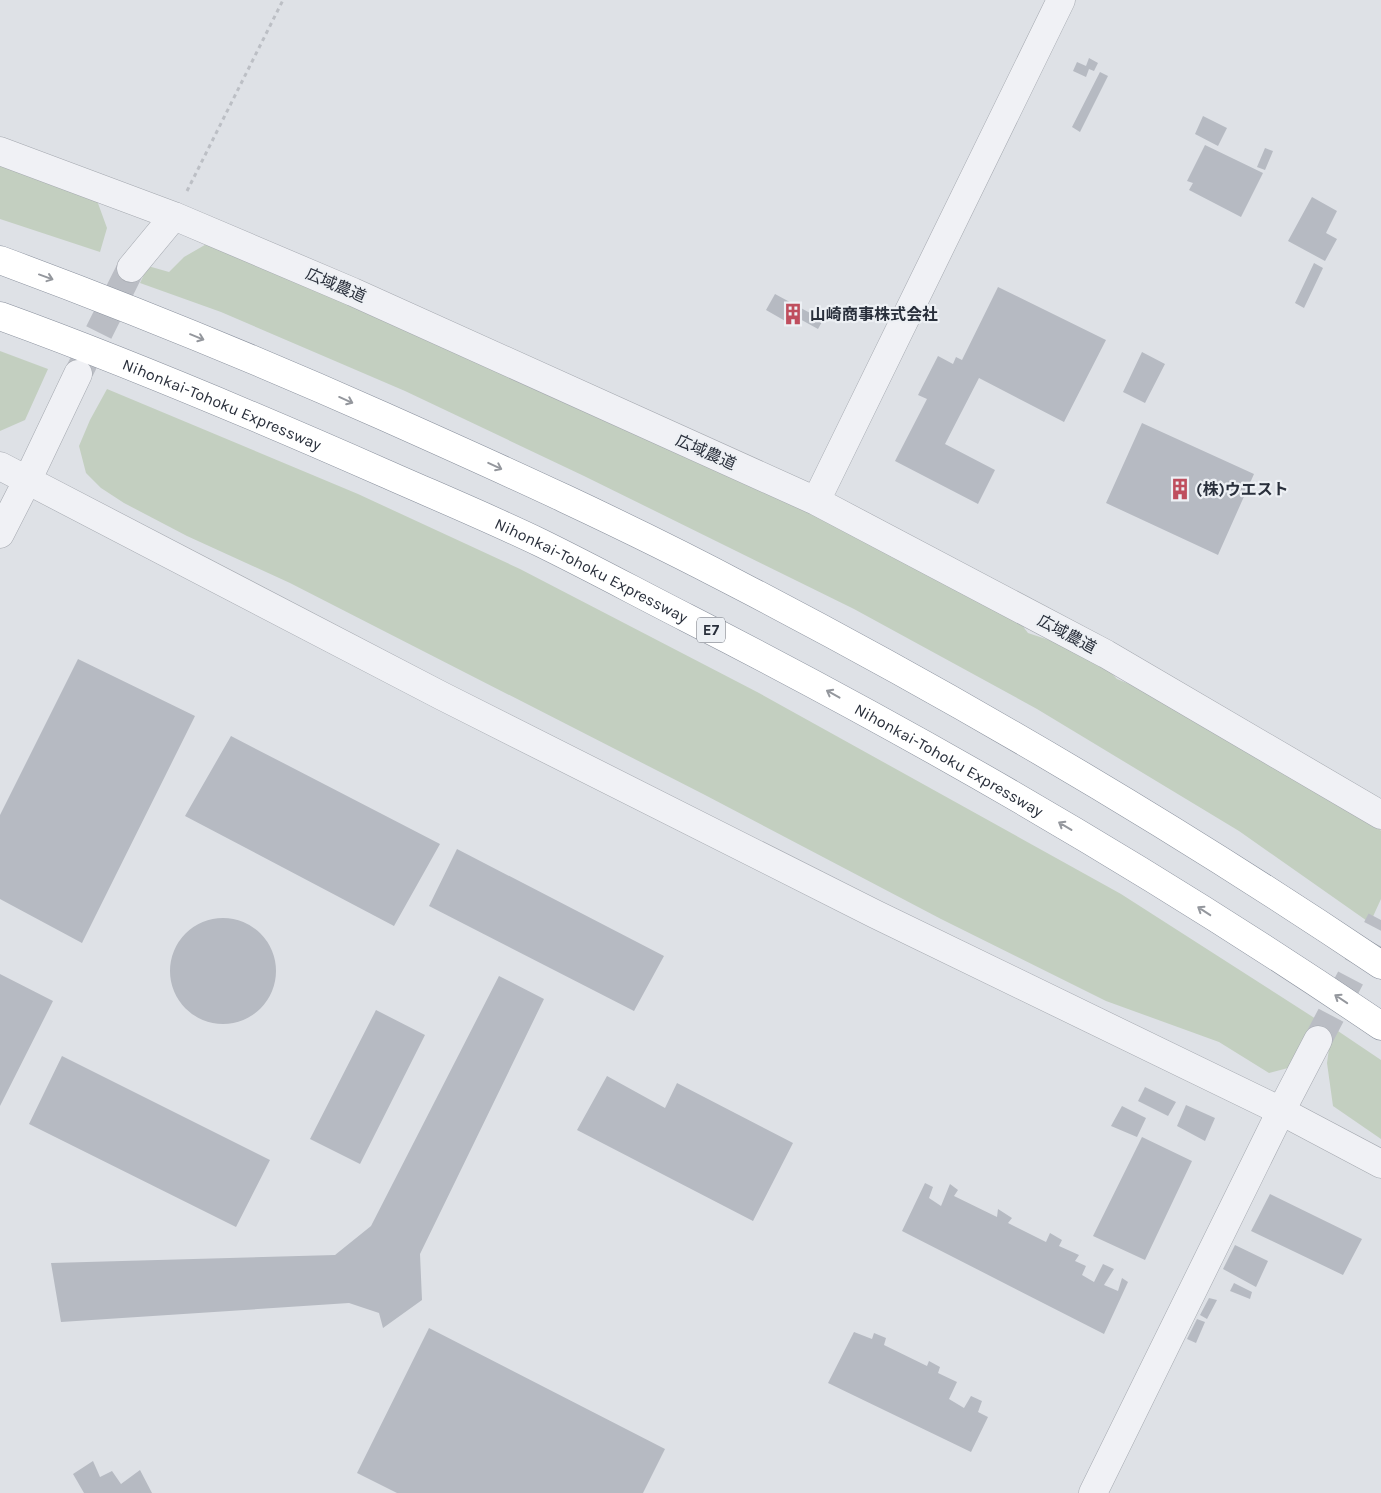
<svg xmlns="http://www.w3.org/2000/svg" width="1381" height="1493" viewBox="0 0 1381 1493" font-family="Karla,'Noto Sans JP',sans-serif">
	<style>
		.green { fill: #c3cfc0 }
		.building { fill: #b6bac2 }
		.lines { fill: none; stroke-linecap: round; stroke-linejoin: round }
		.minor-tunnel { stroke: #babdc4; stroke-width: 28; stroke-dasharray: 28 14; stroke-linecap: butt }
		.minor-casing { stroke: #a4a8af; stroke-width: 29 }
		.highway-casing { stroke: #878e9b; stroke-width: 29 }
		.path { stroke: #bcbfc5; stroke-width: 3; stroke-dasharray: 4 4; stroke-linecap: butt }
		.minor { stroke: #f0f1f5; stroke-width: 28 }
		.highway { stroke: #fff; stroke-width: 28 }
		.oneway { stroke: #94979d }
		.labels { text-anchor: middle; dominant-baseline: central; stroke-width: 4.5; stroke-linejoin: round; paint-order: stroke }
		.shield { fill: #edf0f4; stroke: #646972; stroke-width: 1 }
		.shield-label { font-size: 15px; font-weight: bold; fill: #292f3b }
		.street-label { font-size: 16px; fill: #292f3b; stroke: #edf0f4 }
		.poi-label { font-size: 16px; font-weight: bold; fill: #292f3b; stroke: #edf0f4; text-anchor: start }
	</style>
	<rect width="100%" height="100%" fill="#dee1e6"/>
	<path class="green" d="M0,159L95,195L107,228L100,252L0,219Z
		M210,242L553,390L1009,608L1028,633L1094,655L1117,679L1179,704L1369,816L1381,831V899L1370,923L1239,831L1037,709L854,609L584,476L405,391L221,312L140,283L148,266L169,272L184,257Z
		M0,351L48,369L25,420L0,431Z
		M107,389L358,494L520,569L759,693L1121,894L1316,1019L1310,1032L1288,1068L1269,1073L1219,1042L1106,1001L941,919L705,795L290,583L187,536L124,503L101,488L86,473L79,446L90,420Z
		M1332,1027L1381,1060V1139L1333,1106L1327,1063Z"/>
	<path class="building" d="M1089,58L1098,63L1094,71L1089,69L1086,77L1073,71L1077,62L1086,66Z
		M1100,72L1108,76L1080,132L1072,127Z
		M1203,116L1227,128L1218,146L1195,134Z
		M1205,145L1263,173L1241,217L1189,190L1193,183L1187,181Z
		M1265,148L1273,151L1265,170L1257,167Z
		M1312,197L1337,211L1326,233L1337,239L1325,261L1288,241Z
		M1314,263L1323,268L1304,308L1295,303Z
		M998,287L1106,340L1064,422L979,378L945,444L995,470L978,504L895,461L927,399L918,395L938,356L953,364L956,357L962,360Z
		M775,294L823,320L818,329L798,318L794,326L766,310Z
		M1142,352L1165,364L1145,403L1123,392Z
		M1142,423L1254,474L1218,555L1106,503Z
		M78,659L195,716L82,943L0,899V815Z
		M231,736L440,844L394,926L185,816Z
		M457,849L664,956L634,1011L429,906Z
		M170 971a53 53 0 1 1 106 0a53 53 0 1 1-106 0Z
		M0,974L53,1001L0,1106Z
		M499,976L544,999L420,1254L422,1300L383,1328L379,1313L349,1303L61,1322L51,1263L335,1255L371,1226Z
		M376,1010L425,1035L360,1164L310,1139Z
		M62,1056L270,1160L236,1227L29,1124Z
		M607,1076L665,1108L677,1083L793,1143L753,1221L577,1130Z
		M1145,1087L1176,1102L1168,1116L1138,1101Z
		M1186,1105L1215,1118L1205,1141L1177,1126Z
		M1122,1106L1146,1118L1137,1137L1111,1126Z
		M1142,1137L1192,1161L1145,1260L1093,1236Z
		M925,1183L933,1187L929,1198L941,1206L950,1184L958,1190L954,1196L997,1217L998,1209L1012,1218L1008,1223L1046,1242L1050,1233L1062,1240L1059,1246L1079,1255L1075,1261L1086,1266L1082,1275L1094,1282L1103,1264L1114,1269L1104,1285L1118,1291L1122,1278L1128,1282L1104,1334L902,1231Z
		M1270,1194L1362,1239L1343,1275L1251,1231Z
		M1235,1245L1268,1261L1256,1287L1223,1269Z
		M1234,1283L1252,1292L1250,1299L1230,1291Z
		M1209,1298L1217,1300L1207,1319L1200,1315Z
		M1197,1319L1205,1322L1196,1343L1187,1339Z
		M429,1328L665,1449L643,1493H397L357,1473Z
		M854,1332L872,1339L874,1333L886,1338L884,1345L927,1366L929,1361L940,1367L938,1373L957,1382L949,1399L964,1408L971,1396L982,1401L978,1412L988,1417L971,1452L828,1383Z
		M93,1461L100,1477L112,1471L121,1484L140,1470L152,1493H84L73,1474Z"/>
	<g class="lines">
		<path class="minor-tunnel" d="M80,370L131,268
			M1318,1040L1381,920"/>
		<g class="minor-casing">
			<path id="minor" d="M0,151L174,216L353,292L816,501L1106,654L1381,815
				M131,268L174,216
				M0,466L442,696L875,914L1281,1111L1381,1164
				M816,501L1061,0
				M0,534L28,479L78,374
				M1093,1493L1281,1111L1318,1040"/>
		</g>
		<g class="highway-casing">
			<g id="highway">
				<path d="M0,260C130,308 257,360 383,416C504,470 626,525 743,587C962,701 1176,827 1381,965"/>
				<path id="s1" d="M0,316C130,363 257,417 384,473C436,496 489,518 541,543C590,567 638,593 687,618C926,740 1159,875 1381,1026"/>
			</g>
		</g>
		<path class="path" d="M187,191L283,0"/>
		<use href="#minor" class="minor"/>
		<use href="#highway" class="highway"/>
	</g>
	<defs><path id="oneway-shaft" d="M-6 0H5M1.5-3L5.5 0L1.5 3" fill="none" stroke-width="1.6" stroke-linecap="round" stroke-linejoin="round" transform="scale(1.25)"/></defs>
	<g class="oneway">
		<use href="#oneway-shaft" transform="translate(46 277) rotate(20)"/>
		<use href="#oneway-shaft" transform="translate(197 337) rotate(22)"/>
		<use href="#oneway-shaft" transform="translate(346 400) rotate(24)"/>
		<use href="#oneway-shaft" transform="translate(495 466) rotate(25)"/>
		<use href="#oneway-shaft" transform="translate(833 694) rotate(-151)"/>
		<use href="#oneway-shaft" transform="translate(1065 826) rotate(-149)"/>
		<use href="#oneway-shaft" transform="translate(1204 911) rotate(-147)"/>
		<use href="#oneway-shaft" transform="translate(1341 999) rotate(-146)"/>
	</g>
	<defs>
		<g id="building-bare" transform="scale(1.725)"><path d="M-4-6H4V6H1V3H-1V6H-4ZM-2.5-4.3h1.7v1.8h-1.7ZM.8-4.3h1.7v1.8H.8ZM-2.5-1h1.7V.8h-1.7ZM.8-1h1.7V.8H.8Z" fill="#bf4e5e" stroke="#edf0f4" stroke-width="2.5" paint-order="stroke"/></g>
	</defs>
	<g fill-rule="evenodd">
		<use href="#building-bare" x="793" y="314"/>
		<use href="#building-bare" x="1180" y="489"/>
	</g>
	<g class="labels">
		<rect class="shield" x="697" y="617.5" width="28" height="25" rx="4"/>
		<g class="shield-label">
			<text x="711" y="630">E7</text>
		</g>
		<g class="street-label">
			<text transform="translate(336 285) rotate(23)">広域農道</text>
			<text stroke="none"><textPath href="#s1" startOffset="239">Nihonkai-Tohoku Expressway</textPath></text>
			<text transform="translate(706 452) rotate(24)">広域農道</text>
			<text stroke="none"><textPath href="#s1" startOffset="644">Nihonkai-Tohoku Expressway</textPath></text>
			<text transform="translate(1067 634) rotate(28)">広域農道</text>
			<text stroke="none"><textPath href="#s1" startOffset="1049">Nihonkai-Tohoku Expressway</textPath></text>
		</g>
		<g class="poi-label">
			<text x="810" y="314">山崎商事株式会社</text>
			<text x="1196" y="489">(株)ウエスト</text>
		</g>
	</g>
</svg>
